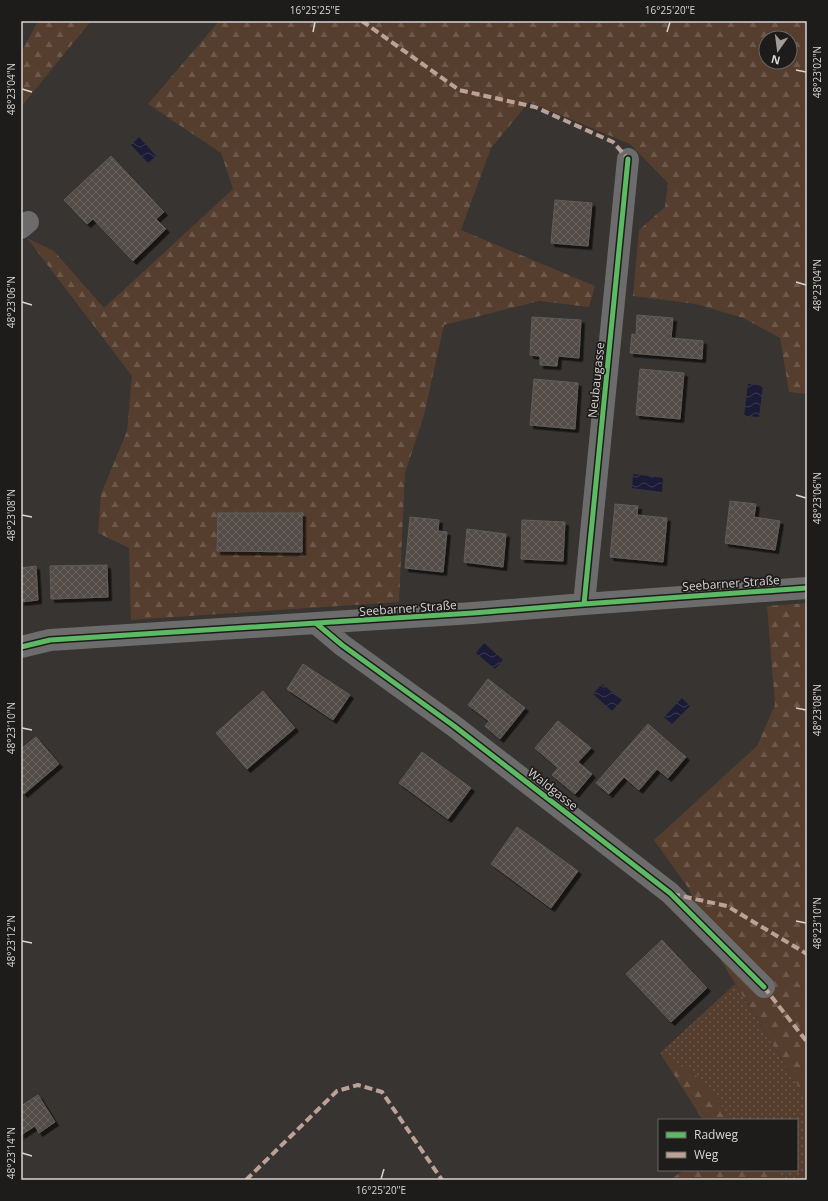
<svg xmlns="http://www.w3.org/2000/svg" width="828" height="1201" viewBox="0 0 828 1201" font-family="'Open Sans',sans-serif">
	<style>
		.green { fill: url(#green-dots) }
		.forest { fill: url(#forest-firs); fill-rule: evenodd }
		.water { fill: url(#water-waves) }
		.building { fill: url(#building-cross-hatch); stroke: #5f5d5b; filter: url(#shadow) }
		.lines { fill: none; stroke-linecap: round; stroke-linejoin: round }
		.minor { stroke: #6d6c6d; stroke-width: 22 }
		.quiet { stroke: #bda197; stroke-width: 4; stroke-dasharray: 8 4; stroke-linecap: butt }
		.cycleway-casing { stroke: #1e1c1b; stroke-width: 8 }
		.cycleway { stroke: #5cba63; stroke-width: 5 }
		.ticks { fill: none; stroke: #d7d4d2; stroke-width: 1.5 }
		.labels { text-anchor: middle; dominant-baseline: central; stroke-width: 3.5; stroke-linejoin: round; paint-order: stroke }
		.street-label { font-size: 12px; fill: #d7d4d2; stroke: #1e1c1b }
		.neatline { fill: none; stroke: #d7d4d2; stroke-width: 1.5 }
		.ticks-label { font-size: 10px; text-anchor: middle; fill: #d7d4d2 }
	</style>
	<defs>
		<pattern id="green-dots" width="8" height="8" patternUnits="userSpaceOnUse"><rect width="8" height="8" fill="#553e2d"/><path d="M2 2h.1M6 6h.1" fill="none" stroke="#6d594b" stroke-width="1.8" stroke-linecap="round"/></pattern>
		<pattern id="forest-firs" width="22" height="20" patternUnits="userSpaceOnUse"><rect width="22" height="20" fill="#553e2d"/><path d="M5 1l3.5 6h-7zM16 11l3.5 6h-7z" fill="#6d594b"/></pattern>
		<pattern id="water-waves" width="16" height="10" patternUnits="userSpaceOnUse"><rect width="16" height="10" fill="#1c1b37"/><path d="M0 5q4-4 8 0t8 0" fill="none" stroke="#3c3b53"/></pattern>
		<pattern id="building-cross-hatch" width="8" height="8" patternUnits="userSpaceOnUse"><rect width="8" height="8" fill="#524b45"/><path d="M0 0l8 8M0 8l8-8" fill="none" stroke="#6a645f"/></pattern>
		<filter id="shadow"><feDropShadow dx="3.5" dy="3.5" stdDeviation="0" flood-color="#0009"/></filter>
	</defs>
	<rect width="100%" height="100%" fill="#373432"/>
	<path class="green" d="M735,984L807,1100V1180H783L775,1170H797V1120H733L698,1077L660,1053Z"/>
	<path class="forest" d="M38,21H91L21,107V53Z
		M219,21H807V394L789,392L780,338L743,318L696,304L633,296L639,230L665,207L668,183L630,144L529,102L491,148L461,230L595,286L589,307L539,301L444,325L424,415L405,473L399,602L131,620L129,548L98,533L101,494L127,431L132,376L27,238L54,251L104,308L233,189L221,153L148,104ZM766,38H790V62H766Z
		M807,603V1100L712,946L689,889L654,840L757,746L775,705L767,606Z
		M660,1053L698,1077L733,1120H703Z
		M684,1170H775L783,1180H670Z"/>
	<path class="water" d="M139,137L156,156L148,163L131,145Z
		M748,384L763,386L759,417L744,416Z
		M633,474L663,478L662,492L632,488Z
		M484,643L503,660L495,669L476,653Z
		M602,684L622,700L612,711L593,694Z
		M682,698L690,706L672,724L664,717Z"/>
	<path class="building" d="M111,156L164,212L156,219L166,229L133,261L93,219L87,224L64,200Z
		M555,200L592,203L588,246L551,243Z
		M637,315L673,318L671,338L703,341L702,359L630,353L632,334L636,335Z
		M532,317L581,320L579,358L558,356L557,366L540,365V356L530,355Z
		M640,369L684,373L680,419L636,415Z
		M534,379L578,383L575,429L530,425Z
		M730,501L756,504L754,517L780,521L775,550L725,543Z
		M615,504L638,506L637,515L667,518L663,562L610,557Z
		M218,513H302V552L217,551Z
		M410,517L439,520L438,531L447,532L443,572L405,568Z
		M522,520L565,522L563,561L521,559Z
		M467,529L506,534L503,567L464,562Z
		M107,565L108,597L51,599L50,566Z
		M36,566L38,600L21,602V568Z
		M303,664L350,695L333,720L287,689Z
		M488,679L525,708L500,739L485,726L489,721L468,705Z
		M263,691L295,728L247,769L216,733Z
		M558,721L591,748L578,762L592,774L575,794L552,775L558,768L535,748Z
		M648,724L686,757L668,778L657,769L639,790L624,777L609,794L596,783Z
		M36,737L59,764L24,794L21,791V749Z
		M422,752L471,788L448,819L399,783Z
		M517,827L578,871L551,908L491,864Z
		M662,940L707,988L671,1022L626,974Z
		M38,1095L55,1122L39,1133L35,1126L21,1135V1106Z"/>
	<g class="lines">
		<path class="minor" d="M21,228L28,222
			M584,604L628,159
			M317,624L342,645L454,726L670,893L764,987
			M21,647L50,640L473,613L584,604L807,588"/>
		<path class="quiet" d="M362,21L459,90L535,107L613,142L628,159
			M672,894L727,906L807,954
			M764,987L807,1042
			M246,1180L337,1091L358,1085L382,1092L442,1180"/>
		<g class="cycleway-casing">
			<path id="cycleway" d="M584,604L628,159
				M317,624L342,645L454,726L670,893L764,987
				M21,647L50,640L473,613L584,604L807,588"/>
		</g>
		<use href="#cycleway" class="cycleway"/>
	</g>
	<path class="ticks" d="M313,32L315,22M667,32L670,22M796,70L806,72M22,89L32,92M796,282L806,285M22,302L32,305M796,495L806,498M22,515L32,517M796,708L806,710M22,728L32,730M796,921L806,923M22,941L32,943M22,1153L32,1156M381,1179L384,1169"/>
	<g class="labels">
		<g class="street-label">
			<text transform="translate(596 380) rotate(-84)">Neubaugasse</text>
			<text transform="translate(731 583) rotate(-4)">Seebarner Straße</text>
			<text transform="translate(408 608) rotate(-4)">Seebarner Straße</text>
			<text transform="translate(553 789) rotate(38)">Waldgasse</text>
		</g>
	</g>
	<rect width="828" height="1201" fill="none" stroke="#1e1c1b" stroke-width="44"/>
	<rect x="658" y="1119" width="140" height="52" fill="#1e1c1b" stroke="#686664"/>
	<rect x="666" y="1132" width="20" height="6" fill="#5cba63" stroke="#686664"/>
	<text x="694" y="1139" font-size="12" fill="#d7d4d2">Radweg</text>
	<rect x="666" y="1152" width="20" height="6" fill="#bda197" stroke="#686664"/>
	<text x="694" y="1159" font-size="12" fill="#d7d4d2">Weg</text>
	<g transform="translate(778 50) rotate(194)"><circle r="19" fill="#1e1c1b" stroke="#686664"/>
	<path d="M0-3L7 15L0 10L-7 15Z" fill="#9f9c9a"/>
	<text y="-6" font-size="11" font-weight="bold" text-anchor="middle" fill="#d7d4d2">N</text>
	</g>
	<rect x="22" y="22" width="784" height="1157" class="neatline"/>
	<g class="ticks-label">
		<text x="315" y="14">16°25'25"E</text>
		<text x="670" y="14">16°25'20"E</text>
		<text transform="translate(817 72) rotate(-90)" y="4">48°23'02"N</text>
		<text transform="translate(11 89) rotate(-90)" y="4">48°23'04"N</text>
		<text transform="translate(817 285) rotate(-90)" y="4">48°23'04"N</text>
		<text transform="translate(11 302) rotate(-90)" y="4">48°23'06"N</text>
		<text transform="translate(817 498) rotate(-90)" y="4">48°23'06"N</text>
		<text transform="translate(11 515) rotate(-90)" y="4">48°23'08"N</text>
		<text transform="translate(817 710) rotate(-90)" y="4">48°23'08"N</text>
		<text transform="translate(11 728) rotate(-90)" y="4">48°23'10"N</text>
		<text transform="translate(817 923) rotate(-90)" y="4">48°23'10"N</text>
		<text transform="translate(11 941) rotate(-90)" y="4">48°23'12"N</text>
		<text transform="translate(11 1153) rotate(-90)" y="4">48°23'14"N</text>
		<text x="381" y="1194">16°25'20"E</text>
	</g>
</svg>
